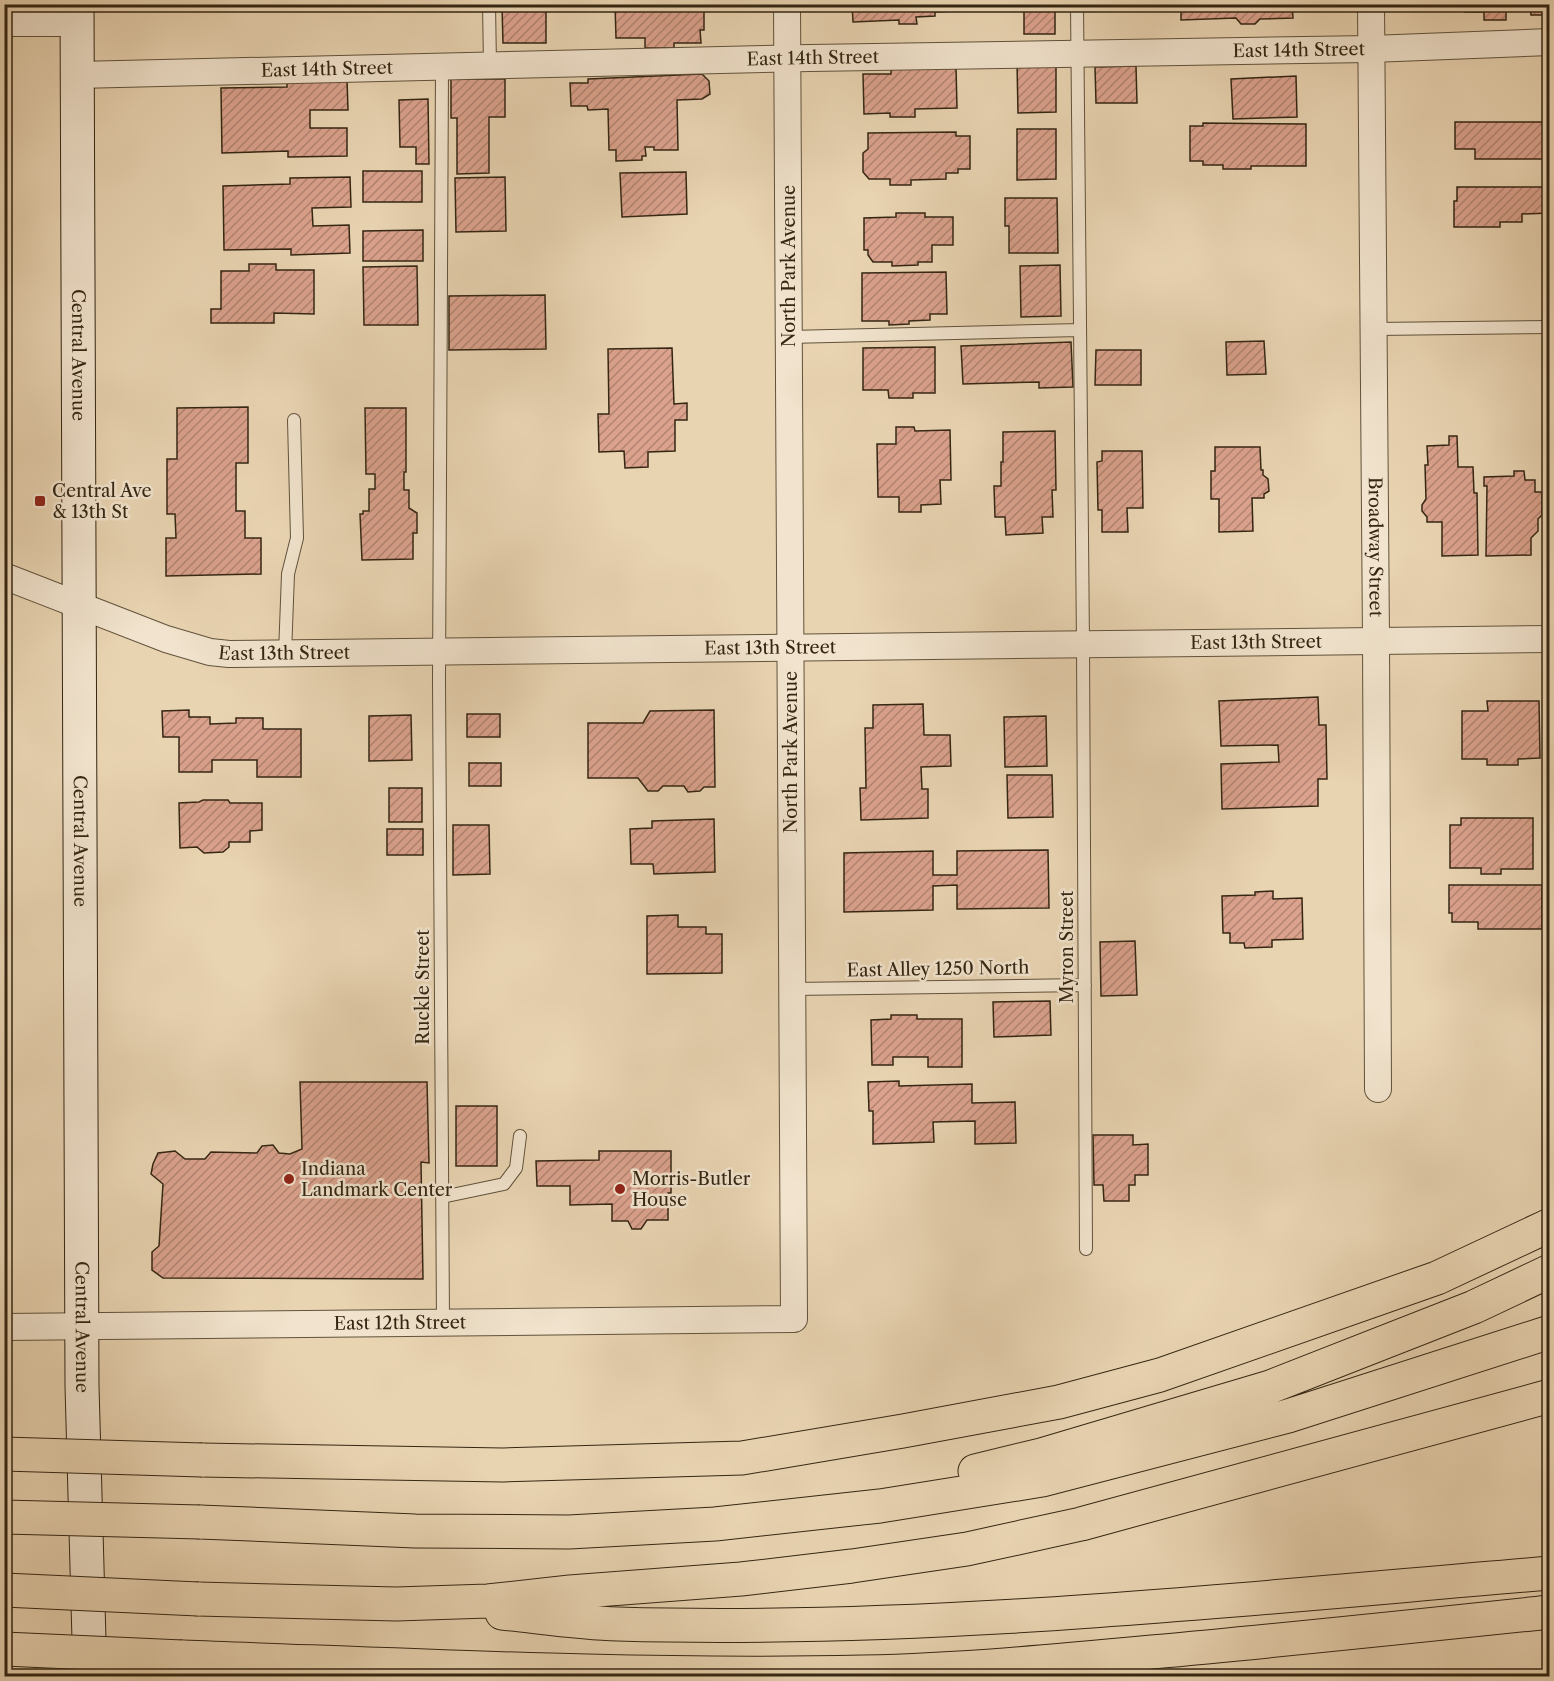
<svg xmlns="http://www.w3.org/2000/svg" width="1554" height="1681" viewBox="0 0 1554 1681" font-family="'Libre Caslon Text',serif">
	<style>
		.building { fill: url(#building-hatch); stroke: #342613; stroke-width: 1.5 }
		.lines { fill: none; stroke-linecap: round; stroke-linejoin: round }
		.service-casing { stroke: #61523b; stroke-width: 14 }
		.minor-casing { stroke: #61523b; stroke-width: 28 }
		.secondary-casing { stroke: #342613; stroke-width: 35 }
		.motorway-casing { stroke: #342613; stroke-width: 35 }
		.service { stroke: #f1e3cd; stroke-width: 12 }
		.minor { stroke: #f1e3cd; stroke-width: 26 }
		.secondary { stroke: #f1e3cd; stroke-width: 33 }
		.motorway { stroke: #e9d4b2; stroke-width: 33 }
		.motorway-bridge-casing { stroke: #342613; stroke-width: 35; stroke-linecap: butt }
		.motorway-bridge { stroke: #e9d4b2; stroke-width: 33 }
		.poi-dot { fill: #8f2418; stroke: #f1e3cd; stroke-width: 2 }
		.labels { text-anchor: middle; dominant-baseline: central; stroke-width: 5; stroke-linejoin: round; paint-order: stroke }
		.street-label { font-size: 18px; fill: #342613; stroke: #f1e3cd }
		.poi-label { font-size: 18px; fill: #342613; stroke: #f1e3cd; text-anchor: start }
	</style>
	<defs>
		<pattern id="building-hatch" width="6" height="6" patternUnits="userSpaceOnUse" patternTransform="scale(1.5)"><rect width="6" height="6" fill="#dba28d"/><path d="M-1 1l2-2M0 6l6-6M5 7l2-2" fill="none" stroke="#b28472"/></pattern>
	</defs>
	<rect width="100%" height="100%" fill="#e9d4b2"/>
	<filter id="stains"><feTurbulence type="fractalNoise" baseFrequency=".00333" numOctaves="4"/><feColorMatrix values="0 0 0 0 .2 0 0 0 0 .09 0 0 0 0 .02 0 0 0 .5 -.17"/></filter>
	<radialGradient id="worn" r=".72"><stop offset=".6" stop-color="#630" stop-opacity="0"/><stop offset="1" stop-color="#630" stop-opacity=".3"/></radialGradient>
	<path class="building" d="M615,4H704V30H700L701,43H674V48H645V38H616Z
		M852,4H955V11L935,12V16L916,17L917,24H899V20L853,22Z
		M1055,4V34H1024V5Z
		M1181,4H1292L1293,18L1260,19L1255,24H1241L1236,18L1181,20Z
		M1464,4H1550V15H1531L1530,5H1506V20H1484V12H1465Z
		M546,5V43H503L502,6Z
		M1056,61V112L1018,113L1017,62Z
		M1136,66L1137,103H1096L1095,67Z
		M956,67L957,108L915,109V117H890V113L864,114L863,74H891V68Z
		M702,74L709,81L710,94L702,99L677,100L678,150H654V147H645L646,156H642V160L616,161V150H609L608,109L588,110L587,106H571L570,83H588V79Z
		M1296,76L1297,117L1233,119L1231,79Z
		M347,79L348,110H310V128H347V156L288,157V151L222,153L221,88L287,87V80Z
		M451,79H505V117H489V173L457,174V118H451Z
		M428,99L429,164H416V147H400L399,100Z
		M1455,122H1546V159H1475V149H1455Z
		M1203,123L1306,124V166H1251V169H1223V165H1203V161H1190V126H1203Z
		M1017,129H1056V179L1017,180Z
		M956,132V136H970V169H958V173H946V179L911,180V185H890V179H869L863,172V153L868,149V133Z
		M363,171H422V202H363Z
		M686,172L687,214L622,217L620,173Z
		M350,177L351,207L312,208L313,226L349,225L350,253L291,255V249L224,250L223,186L290,184V178Z
		M505,177L506,231L456,232L455,178Z
		M1457,187H1550V213L1522,214V222H1500V227H1454V201H1457Z
		M1005,198H1057L1058,253H1009V226H1005Z
		M896,213H925V217H953V245H932V262H918V265L892,266V262H873L868,255V250H864V218L896,217Z
		M423,230V261H363V231Z
		M249,264H276V270H314V314L274,313V323H211V309H221V271H249Z
		M1060,265L1061,316L1021,317L1020,266Z
		M417,266L418,325H364L363,267Z
		M946,272L947,314H930V320L909,321V324L889,325V321H862V273Z
		M545,295L546,349L449,350V296Z
		M1264,341L1266,374L1227,375L1226,342Z
		M1071,342L1073,387L1039,388V382L963,384L961,346Z
		M935,347V393H913V398H889L888,390H863V348Z
		M672,348L674,404L687,403V420H675V451L648,452V467L625,468L624,451L599,452L598,414H609L608,349Z
		M1096,350H1141V385H1095Z
		M248,407V463H236V511H245V538H261V574L166,576V538H176L175,514H167V459H177V408Z
		M365,408H406V472H404V490H409V508L417,513V533H413V559L362,560L360,514H363V511H369V489H375V474H366Z
		M896,427H914L915,431L950,430L951,480H940L941,504L921,505V512H899V497H878L877,444H896Z
		M1055,431L1056,490H1052L1053,517H1042L1043,533L1006,535L1005,517H995L994,486H1001V462H1003V432Z
		M1449,436H1457L1458,467H1473L1474,493H1477L1478,555L1442,556V522H1427V517L1422,511V505L1426,499L1425,465H1428L1427,446L1449,445Z
		M1215,447H1260L1261,470H1263V475L1268,479L1269,491L1264,494V498H1252L1253,531L1219,532V499H1211V471H1215Z
		M1102,451H1142L1143,508H1127L1128,532H1102V510H1098L1097,462L1102,461Z
		M1514,471H1524L1525,480H1535V492H1542V515L1538,519V531L1531,538V555L1486,556L1487,486H1484V477L1514,476Z
		M1318,697L1319,725H1326L1327,779H1318V806L1222,809L1221,764L1279,762L1278,745L1221,746L1219,701Z
		M1487,701H1539L1540,758L1518,759V765H1487V759H1462V711H1488Z
		M923,704L924,735H950L951,766L921,767L922,789H928V818L861,820L860,788H866L865,728H873V705Z
		M189,710V717H210V724L236,723V718H263V729H301V777H257V760H212V772H179V737H163L162,711Z
		M714,710L715,787H704L700,791L688,792L684,786H663L658,791H648L638,778H588V723H643L650,711Z
		M467,714H500V737H467Z
		M411,715L412,760L369,761V716Z
		M1046,716L1047,766L1005,767L1004,717Z
		M469,763H501V786H469Z
		M1007,775H1052L1053,817L1008,818Z
		M389,788H422V822H389Z
		M203,800H228L230,803H262V830L250,831V842H229V847L223,852L204,853L197,847L180,848L179,803L199,802Z
		M1461,818H1533V869H1501V874H1481V868H1450V825H1461Z
		M714,819L715,872L654,874L653,864H631L630,829L652,828V821Z
		M453,825H489L490,874L453,875Z
		M387,829H423V855H387Z
		M1048,850L1049,908L957,909V885L933,886V910L844,912V853L933,851V875H957V851Z
		M4,854H8V909H4Z
		M1449,885H1542V929H1478V922H1452V913H1449Z
		M1273,891V899L1302,898L1303,939L1272,940V947L1245,948L1244,943H1230V933H1223L1222,896L1255,895V892Z
		M678,915V927H706V934H722V973L647,974V916Z
		M1135,941L1137,995L1101,996L1100,942Z
		M1050,1001L1051,1035L994,1037L993,1002Z
		M891,1015H917V1019H962V1067H928V1057H893V1065H872L871,1020L891,1019Z
		M4,1019H7V1044H4Z
		M899,1081V1086L972,1084V1103L1015,1102L1016,1143L975,1144V1121L933,1122L934,1142L873,1144V1111H869L868,1082Z
		M300,1082H427L429,1163L421,1162L423,1279L163,1278L152,1270V1252L159,1246L163,1184L151,1174L153,1164L158,1153L175,1151L185,1159H205L211,1152L257,1153L262,1146L273,1145L279,1153L290,1154L302,1149Z
		M456,1106H497V1166H456Z
		M4,1121H9V1185H4Z
		M1093,1135H1133V1145L1148,1144V1175H1135V1185H1129V1201H1104L1103,1185H1094Z
		M599,1151H671V1193H668V1220H647L641,1229H632L628,1221H612V1204L570,1205V1186H537L536,1161L599,1160Z"/>
	<g class="lines">
		<g class="service-casing">
			<path id="service" d="M489,4L490,66
				M1077,4L1083,644L1086,1249
				M442,67L439,680L443,1322
				M1374,329L1550,327
				M789,337L1079,330
				M285,654L288,574L297,538L294,420
				M792,989L1085,985
				M442,1197L504,1184L516,1168L520,1136"/>
		</g>
		<g class="minor-casing">
			<g id="minor">
				<path id="s1" d="M1371,4L1376,640L1378,1089"/>
				<path d="M4,23H77"/>
				<path id="s2" d="M77,75L810,58L1371,49L1550,42"/>
				<path id="s3" d="M4,576L166,639L210,652L229,654L1550,639"/>
				<path id="s4" d="M4,1327L794,1319L787,4"/>
			</g>
		</g>
		<g class="secondary-casing">
			<g id="secondary">
				<path id="s5" d="M77,4L82,1386L90,1676"/>
			</g>
		</g>
		<g class="motorway-casing">
			<path id="motorway" d="M202,1460L503,1465L742,1458L903,1431L1059,1402L1160,1375L1437,1278L1550,1225
				M975,1471L1041,1455L1270,1387L1474,1307L1550,1271
				M200,1522L415,1531L569,1532L715,1524L880,1506L1042,1480L1288,1416L1550,1332
				M198,1599L396,1604L488,1601L570,1592L741,1579L852,1566L967,1549L1081,1524L1550,1396
				M502,1613C541,1617 579,1623 618,1624C929,1633 1240,1599 1550,1573
				M182,1657C409,1665 636,1677 863,1672C960,1670 1056,1661 1152,1652C1285,1640 1417,1626 1550,1612"/>
		</g>
		<use href="#service" class="service"/>
		<use href="#minor" class="minor"/>
		<use href="#secondary" class="secondary"/>
		<use href="#motorway" class="motorway"/>
		<g class="motorway-bridge-casing">
			<path id="motorway-bridge" d="M4,1454L202,1460
				M4,1517L200,1522
				M4,1590L198,1599
				M4,1649L182,1657"/>
		</g>
		<use href="#motorway-bridge" class="motorway-bridge"/>
	</g>
	<g class="poi-dot">
		<rect x="34" y="495" width="12" height="12" rx="3"/>
		<circle cx="289" cy="1179" r="6"/>
		<circle cx="620" cy="1189" r="6"/>
	</g>
	<g class="labels">
		<g class="street-label">
			<text stroke="none"><textPath href="#s2" startOffset="1222">East 14th Street</textPath></text>
			<text stroke="none"><textPath href="#s2" startOffset="736">East 14th Street</textPath></text>
			<text stroke="none"><textPath href="#s2" startOffset="250">East 14th Street</textPath></text>
			<text transform="translate(789 266) rotate(-90)">North Park Avenue</text>
			<text stroke="none"><textPath href="#s5" startOffset="351">Central Avenue</textPath></text>
			<text stroke="none"><textPath href="#s1" startOffset="543">Broadway Street</textPath></text>
			<text stroke="none"><textPath href="#s3" startOffset="1266">East 13th Street</textPath></text>
			<text stroke="none"><textPath href="#s3" startOffset="780">East 13th Street</textPath></text>
			<text stroke="none"><textPath href="#s3" startOffset="294">East 13th Street</textPath></text>
			<text transform="translate(791 752) rotate(-90)">North Park Avenue</text>
			<text stroke="none"><textPath href="#s5" startOffset="837">Central Avenue</textPath></text>
			<text transform="translate(1067 947) rotate(-90)">Myron Street</text>
			<text transform="translate(938 969) rotate(-1)">East Alley 1250 North</text>
			<text transform="translate(423 987) rotate(-90)">Ruckle Street</text>
			<text stroke="none"><textPath href="#s4" startOffset="396">East 12th Street</textPath></text>
			<text stroke="none"><textPath href="#s5" startOffset="1323">Central Avenue</textPath></text>
		</g>
		<g class="poi-label">
			<text x="52" y="491">Central Ave<tspan x="52" dy="21">&amp; 13th St</tspan></text>
			<text x="301" y="1169">Indiana<tspan x="301" dy="21">Landmark Center</tspan></text>
			<text x="632" y="1179">Morris-Butler<tspan x="632" dy="21">House</tspan></text>
		</g>
	</g>
	<rect width="1554" height="1681" fill="none" stroke="#e9d4b2" stroke-width="24"/>
	<rect x="6" y="6" width="1542" height="1669" fill="none" stroke="#342613" stroke-width="3"/>
	<rect x="12" y="12" width="1530" height="1657" fill="none" stroke="#342613" stroke-width="1.5"/>
	<rect width="100%" height="100%" filter="url(#stains)"/>
	<rect width="100%" height="100%" fill="url(#worn)"/>
</svg>
